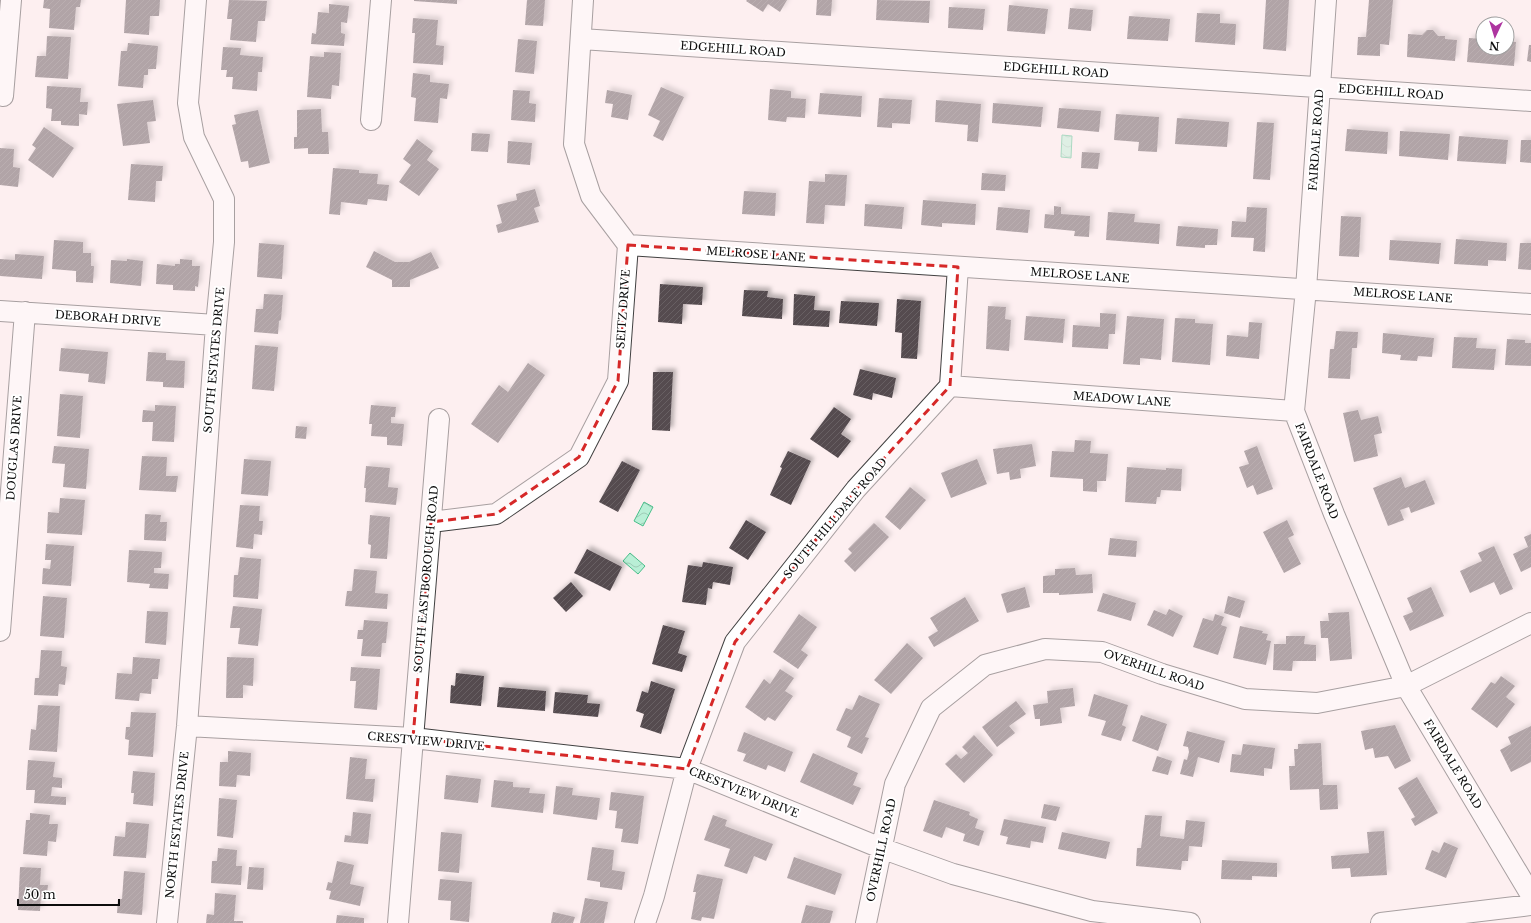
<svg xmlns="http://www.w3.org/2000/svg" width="1531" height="923" viewBox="0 0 1531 923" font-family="'Libre Baskerville',serif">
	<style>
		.water { fill: url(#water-waves); stroke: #49be8a }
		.building { fill: url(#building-hatch); filter: url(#shadow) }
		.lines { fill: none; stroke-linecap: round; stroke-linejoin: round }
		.minor-casing { stroke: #404040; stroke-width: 22 }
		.minor { stroke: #fff; stroke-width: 20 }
		.marked { fill: none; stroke: #d62828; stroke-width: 3; stroke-dasharray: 8 5; stroke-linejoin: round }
		.labels { text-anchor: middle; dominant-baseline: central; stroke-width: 4; stroke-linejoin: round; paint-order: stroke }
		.street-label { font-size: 11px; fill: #0d0d0d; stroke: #fff }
	</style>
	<defs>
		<pattern id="water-waves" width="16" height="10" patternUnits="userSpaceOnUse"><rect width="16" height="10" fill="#b9efd6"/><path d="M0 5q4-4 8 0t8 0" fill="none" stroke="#9eccb6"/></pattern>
		<pattern id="building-hatch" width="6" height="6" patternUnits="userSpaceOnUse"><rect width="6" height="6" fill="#554b4f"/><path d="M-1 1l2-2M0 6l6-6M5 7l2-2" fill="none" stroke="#686064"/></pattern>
		<filter id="shadow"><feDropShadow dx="3.5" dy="-3.5" stdDeviation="2" flood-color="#0004"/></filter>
	</defs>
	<rect width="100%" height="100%" fill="#fdeff0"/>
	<path class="water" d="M1062,135L1072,136L1071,158L1061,157Z
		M644,502L653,507L643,526L634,521Z
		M630,553L645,566L638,574L623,561Z"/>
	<path class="building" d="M44,0H81L80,7H76L74,30L49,28L50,9L43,8Z
		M126,0H160L159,16H150L149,35L124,33Z
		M229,0L267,1L265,21H258L256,42L230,40L232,19H227Z
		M414,0H457V4L414,1Z
		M527,0H545L543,26L525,25Z
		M747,0H787L780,12L768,4L763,12L746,1Z
		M817,0H832L831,16L816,15Z
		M877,0L930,1L929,23L876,20Z
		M1266,0H1289L1286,51L1263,49Z
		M1369,0H1393L1389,45L1380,44V56L1357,55L1358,37H1366Z
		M329,4L349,6L347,23L341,22V33L345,34L344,46L311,44L312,33L316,34L318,12L329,13Z
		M1009,5L1048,9L1045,34L1007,31Z
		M949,7L985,9L983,30L948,28Z
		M1070,8L1093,10L1091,31L1068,29Z
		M1197,13L1220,14V23L1236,24L1235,45L1195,42Z
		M1129,16L1170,19L1168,41L1127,39Z
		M413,18L438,20L436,45L444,46L443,65L413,63L415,33H412Z
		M1427,30H1433L1438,36H1445V39L1457,40L1455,61L1407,57L1408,34L1422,35Z
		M47,36L71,37L68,79L35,77L37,56H46Z
		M1469,38L1483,39V48H1507V41L1516,42L1514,66L1467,62Z
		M518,39L537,41L534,74L515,72Z
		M128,43L158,46L156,69H148V75H144L143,88L118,86L121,51H127Z
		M1529,45H1531V62L1527,61Z
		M223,47L241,48L240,55L263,57L262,72H258L257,91L232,89L233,77H226L227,70H221Z
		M324,52L341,53L339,86L332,85L331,99L307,97L310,56L324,57Z
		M413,73L430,75V82L449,84L447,99L440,98L438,123L414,121L416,98L411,97Z
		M47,86L81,88L80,102H88L87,115L79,114V126L61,125V121H51L52,109L46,108Z
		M661,87L684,97L663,141L653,136L660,121L648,115Z
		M770,89L791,91V98L806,99L805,118L787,117L786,122L768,120Z
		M513,90L530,91L529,103L536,104L535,122L511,120Z
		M607,90L632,95L628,120L611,117L613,104L605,103Z
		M820,93L862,96L861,117L818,114Z
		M879,98L912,100L910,124L892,123V128L877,127Z
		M153,100L156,121L147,122L150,143L123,146L117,104Z
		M936,100L981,104L978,142L967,141L968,125L935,122Z
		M993,103L1043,107L1041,127L992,123Z
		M1059,108L1101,111L1099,132L1057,128Z
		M321,109L322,132H328L329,154H308V148L294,149V137H297V110Z
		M258,110L270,163L249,168L248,161L241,162L232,125L236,124L234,115Z
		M1116,114L1159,117L1157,152L1138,151L1139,142L1114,140Z
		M1177,118L1229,122L1227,147L1175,144Z
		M1257,122L1274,123L1270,180L1253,179Z
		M44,127L74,148L53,178L28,160L36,148L32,145Z
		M1347,129L1388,132L1387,154L1345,151Z
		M1400,131L1450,134L1448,160L1399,156Z
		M472,133L490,134L488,152L471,151Z
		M1459,136L1508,140L1506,164L1457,161Z
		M417,139L433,151L427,160L439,169L419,196L399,182L411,165L403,159Z
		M1521,140H1531V163L1520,162Z
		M508,141L532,143L530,165L507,163Z
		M0,148L14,149L13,167L20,168L18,187L0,185Z
		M1082,152L1100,153L1098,169L1081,168Z
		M131,164L163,166L162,181H156L155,202L128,200Z
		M333,168L359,170V173L378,174L377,184L389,185L387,201L368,199L367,205L341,202L340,215L329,214Z
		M982,173L1006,175L1005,191L981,190Z
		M825,174L847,175L845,206L825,205L824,224L806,223L809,181L825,182Z
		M535,189L540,206L534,208L539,222L498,233L496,225L502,223L497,205L517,200L516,194Z
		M744,191L776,193L775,216L742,214Z
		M923,200L976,204L975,225L942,223V227L921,225Z
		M865,204L904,207L902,229L864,226Z
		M1054,206L1061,207V214L1090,216L1089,237L1074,236L1075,231L1044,228L1045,214L1054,215Z
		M998,207L1030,210L1028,233L996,230Z
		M1247,207L1267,208L1265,252L1253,251L1254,238L1231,237L1232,221L1246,222Z
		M1108,212L1135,214L1134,222L1160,224L1159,244L1106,240Z
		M1341,216L1361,217L1359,257L1339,256Z
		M1178,226L1218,229L1217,245H1205V248L1176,246Z
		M1456,239L1507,243L1506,261L1488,260V266L1454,264Z
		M54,240L83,242V253H91V266H94L93,283L76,282V271L52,269Z
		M1390,240L1441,243L1439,264L1389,260Z
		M259,243L284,245L282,279L257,277Z
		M1520,243H1531V270L1518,269Z
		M374,251L395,262H409L431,252L439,268L410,280V287H392V280L366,267Z
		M15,254L44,256L42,279L0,276V259L15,260Z
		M127,259L143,261L141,286L110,283L111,260L127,261Z
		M180,259L192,260V266H200L198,287L195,286V291L173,290V285L156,284L157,264L175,266V264H180Z
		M660,284L703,287L702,305L683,304L682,324L658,322Z
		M744,290L768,291L767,297L783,299L782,319L742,316Z
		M264,294L283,295L281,320L279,321L278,334L254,332L256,309H263Z
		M794,294L815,296L814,310L830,311L829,327L793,325Z
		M897,299L921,301L917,359L901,358L902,333L895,332Z
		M841,301L879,303L877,326L839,323Z
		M988,306L1006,307L1005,319L1011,320L1009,351L986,349Z
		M1100,313L1116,314L1115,334H1109L1108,349L1072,347L1073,325L1100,327Z
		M1026,316L1065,319L1063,343L1024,340Z
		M1127,316L1164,319L1161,360L1140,358V365L1123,364Z
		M1175,318L1195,319V323L1213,324L1210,365L1172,362Z
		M1249,322L1262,323L1259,359L1226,356L1227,335L1248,337Z
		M1336,331L1358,332L1357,348H1352L1350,379L1328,378L1330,349H1334Z
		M1383,333L1434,338L1432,357L1418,356L1417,361L1400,360L1401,355L1382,353Z
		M1454,337L1477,338L1476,348L1496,349L1494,370L1452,368Z
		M1507,339L1525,340V343H1531V366L1505,365Z
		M255,345L278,347L274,391L252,389Z
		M61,348L108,352L105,384L88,382L89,374L59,371Z
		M148,352L166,353V360L185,361L184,388L163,387V382L146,381Z
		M528,363L545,375L498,443L471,424L499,385L508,392Z
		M860,369L896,378L892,398L873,393L872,400L853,395Z
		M653,372H673L670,431L652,430Z
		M60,394L83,396L80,438L57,436Z
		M155,405L176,406L174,442L152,441L153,422H142L143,410L155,411Z
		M371,405L396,407L395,417H391V423L404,424L402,446L387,445V437L371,436L372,424H369Z
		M834,407L851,419L841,434L851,441L838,458L810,439Z
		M1358,410L1361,420L1378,416L1382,433L1374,435L1378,456L1354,462L1343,413Z
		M296,426L307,427L306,439L295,438Z
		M1075,440L1091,441L1090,453L1108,454L1106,481H1097V492L1083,491V479L1050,477L1052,451L1074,452Z
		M1032,444L1036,466L1020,469L1021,478L1010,480L1009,472L997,474L993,449Z
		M54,446L89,449L86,489L63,487L65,464L52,463Z
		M1257,446L1273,489L1257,495L1253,485L1247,488L1239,467L1249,464L1244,451Z
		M788,451L811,461L791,505L770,495L782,468L780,467Z
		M142,456L167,457L166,476H178L176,492L139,490Z
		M244,459L271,461L268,496L241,494Z
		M977,459L987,484L951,498L941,473Z
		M622,461L640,470L618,512L599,502Z
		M366,466L390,468L388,487L398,488L396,505L365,502L366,488H364Z
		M1127,467L1166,470V468L1182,469L1181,491L1161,490L1160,497H1157L1156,504L1125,502Z
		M1401,477L1405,488L1425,480L1435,504L1411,513L1409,507L1400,510L1404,520L1388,526L1373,488Z
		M910,487L926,500L900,530L885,517Z
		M60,498L85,500L82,535L47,533L48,512L59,513Z
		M240,505L260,506L259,521H263L262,535L254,534L253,549L236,547Z
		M145,514L161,515L160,522H167L166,541L144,540Z
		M370,515L390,517L387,559L370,558L371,545L368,544Z
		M746,520L766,532L748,560L729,548Z
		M1287,520L1294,535L1288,538L1301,564L1284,573L1263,532Z
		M874,523L889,537L855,572L844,561L852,553L848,549Z
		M1531,534V567L1521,572L1513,554L1528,547L1524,537Z
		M1110,538L1137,541L1136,557L1108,555Z
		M46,544L74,546L71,586L42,584L43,568L50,569L51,560H45Z
		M1494,546L1513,589L1500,595L1494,582L1470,593L1460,571L1482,561L1478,553Z
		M587,549L622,567L610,591L574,573Z
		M129,550L162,552L161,568H154V573L169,574L168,589L149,588L150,584L127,582Z
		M240,557L261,559L258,599L233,597L234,575H238Z
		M703,562L733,567L730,585L713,582L712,589L708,588L706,605L682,602L688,565L702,567Z
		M1075,568L1076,575L1092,574L1093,593L1059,595V593H1043V576L1055,575V569Z
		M354,569L377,571L375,593L388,594L387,609L345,606L347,591H352Z
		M571,582L583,596L566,612L553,598Z
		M1025,587L1030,607L1007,613L1001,594Z
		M1431,587L1444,616L1410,631L1403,616L1413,612L1407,598Z
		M1103,593L1136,603L1131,621L1097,611Z
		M43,596L67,598L64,638L40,636Z
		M1228,596L1245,601L1240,618L1224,613Z
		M965,597L979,621L934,647L928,637L938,631L930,618Z
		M233,606L262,609L258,646L238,644L240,628H230Z
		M1169,609L1183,616L1173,637L1147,625L1154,610L1166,615Z
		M147,611L168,612L166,645L145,643Z
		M1349,612L1352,659L1330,661L1328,638H1321L1320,621H1329L1328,613Z
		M799,614L817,627L801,650L808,655L798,669L773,652Z
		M1215,614L1224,617L1221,625L1227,627L1218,655L1193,647L1203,618L1213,621Z
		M364,620L388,622L386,643H382L381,657L361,656L363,639H357L358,630H363Z
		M663,625L685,631L678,653L687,656L682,672L652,664Z
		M1240,626L1263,631L1262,633L1268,634L1266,640L1271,641L1266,665L1233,658Z
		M1286,636H1305L1304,644L1316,645V661H1293L1292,671L1273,670L1274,644H1286Z
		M907,643L923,658L891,694L874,680Z
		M41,650L62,651L61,666L67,667L65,685L59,684L58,696L34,695L35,678H39Z
		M133,657L160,659L158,679H152L151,694L140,693L139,701L115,699L117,673L132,674Z
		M227,657L254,658L253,686L243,685V698H226Z
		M351,667L380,669L377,710L354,708L356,681H350Z
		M780,669L794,678L785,691L793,696L775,721L768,717L765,721L745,707L764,679L770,684Z
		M456,673L484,676L481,706L450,703L451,685L455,686Z
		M1501,676L1515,686L1506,697L1515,704L1497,728L1471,709L1491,682L1495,684Z
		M651,681L675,689L661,734L640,727L644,714L636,711L642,691L648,693Z
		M499,687L546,691L545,711L497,707Z
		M1073,688L1075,706L1060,708L1062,723L1040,726V719H1035L1033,705L1048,703L1047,691Z
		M555,692L588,695L587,703L600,704L598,717L553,713Z
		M1094,694L1128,705L1122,725L1126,727L1121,741L1101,735L1106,721L1088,716Z
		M859,695L880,704L865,737L869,738L862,754L847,747L851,737L836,730L846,708L852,710Z
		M1016,701L1026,714L1009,726L1015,733L997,747L982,727Z
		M38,705L60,706L57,752L29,750L31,729L36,730Z
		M131,712L156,713L153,757L128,755L129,740L125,739L126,727H130Z
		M1141,715L1167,724L1158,751L1132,741Z
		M1395,725L1411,761L1395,769L1388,756L1375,758L1373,748L1365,750L1361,731Z
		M1531,726V762L1511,772L1500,750L1511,744L1508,737Z
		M1187,731L1225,741L1219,763L1198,757L1193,777L1180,774L1184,759L1187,760L1189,752L1188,747L1183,746Z
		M744,732L793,752L785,772L768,765L766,770L743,761L746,754L737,751Z
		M974,735L993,755L964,783L945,764L956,754L961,759L968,753L962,747Z
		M1321,743L1323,785H1337L1338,809L1320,810L1319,789L1290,790L1289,766H1295L1294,749H1298V744Z
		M1243,744L1275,748L1272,769L1264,768V776L1230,772L1232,754L1241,755Z
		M228,751L251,753L250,776L237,775L236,787L219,786L220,762H228Z
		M813,753L858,773L853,785L861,788L853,805L800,782Z
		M1157,756L1172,761L1168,775L1152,771Z
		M350,757L367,759L365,779H375L373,802L346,799Z
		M28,760L55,762L53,777L62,778V788L52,787L51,796L66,797V805L34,803L35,790H26Z
		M133,771L155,773L153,806L133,804L134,793H131Z
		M446,775L481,779L478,803L444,799Z
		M1417,777L1438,813L1415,826L1411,819L1415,817L1398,788Z
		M494,780L513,782V787L530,788L529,793L545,794L543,813L491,807Z
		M556,786L573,788L572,795L600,798L597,820L553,814Z
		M611,792L644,796L638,844L621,842L623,829L615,828L617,811L609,810Z
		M219,798L237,800L233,838L217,836Z
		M934,800L970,812L969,815L978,819L975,828L984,831L979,846L963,841L965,834L946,827L942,838L923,831Z
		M1044,804L1060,807L1056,821L1041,818Z
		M353,812L371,814L368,844L344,842L345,835L351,836Z
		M30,813L50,815L49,824H58L56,842L48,841L47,856L23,854L26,820H30Z
		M713,815L727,820L725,826L773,844L766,861L754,856L747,874L724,866L730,849L704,840Z
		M1145,815L1162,816L1160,836L1184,839L1186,820L1205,822L1202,847L1189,846L1188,861H1182L1181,870L1136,866L1137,848H1141Z
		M1004,819L1046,827L1043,843L1031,841L1030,848L1006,844L1008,837L1000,835Z
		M126,822L149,824L146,858L113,856L115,836L125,837Z
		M1384,831L1387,875L1351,877L1350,868L1332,869L1331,856L1369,853L1367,832Z
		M441,832L462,834L459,873L438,871Z
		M1062,832L1110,842L1106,859L1058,849Z
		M1444,842L1458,848L1446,878L1425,869L1432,850L1439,853Z
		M592,847L614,850L612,870L625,872L622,890L600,887V882L587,880Z
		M218,848L237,850L236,866H242L241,885L211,883L212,861H217Z
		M794,857L842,874L835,895L787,878Z
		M1222,860L1277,863V877L1252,876V880L1221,879Z
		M337,861L354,865L350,884L364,887L360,906L329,899L331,891L326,890L328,882L332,883Z
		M20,867L41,868L40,885H48L47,894H41L40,911L18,910Z
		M249,867L264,868L263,890L247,889Z
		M124,871L145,873L142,915L117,913L118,899H122Z
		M697,874L723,879L714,919L702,917L701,921L691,919L696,892H693Z
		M440,879L472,882L469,922L450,920L451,901L438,900Z
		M215,893L236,895L234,921H243V923H206L207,914L214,915Z
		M585,898L608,902L604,923H580Z
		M806,905L833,911L830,923H801Z
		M553,912L575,917L573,923H551Z
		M337,915L364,918V923H336Z"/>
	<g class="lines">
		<g class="minor-casing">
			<path id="minor" d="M1326,0L1306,289L1294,411L1334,514L1406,686L1531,895
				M581,39L1531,101
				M3,96L11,0
				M371,120L381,0
				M628,245L1531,304
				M0,311L216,325
				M950,386L1294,411
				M431,522L496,514L579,457L618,381L628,245L591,196L574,144L583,0
				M0,631L25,312
				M187,726L413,738L687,769L881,848L953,874L1092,911L1190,923
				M167,923L187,726L216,325L224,242V199L194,137L188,103L196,0
				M398,923L439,419
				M645,923L654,896L687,769L735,642L856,489L950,386L958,267
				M866,923L895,784L931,708L985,665L1045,649L1102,652L1162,674L1245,699L1317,703L1406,686L1531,623
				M1381,923L1531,905"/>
		</g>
		<use href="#minor" class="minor"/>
	</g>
	<path d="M0 0H1531V923H0ZM628,245L958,267L950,386L856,489L735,642L687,769L413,738L431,522L496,514L579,457L618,381Z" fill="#fdeff0" fill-opacity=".55" fill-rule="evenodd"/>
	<path class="marked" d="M628,245L958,267L950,386L856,489L735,642L687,769L413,738L431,522L496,514L579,457L618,381Z"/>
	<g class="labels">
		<g class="street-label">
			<text transform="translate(733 49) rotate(4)">EDGEHILL ROAD</text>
			<text transform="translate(1056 70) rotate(4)">EDGEHILL ROAD</text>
			<text transform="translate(1391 92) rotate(4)">EDGEHILL ROAD</text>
			<text transform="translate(1316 140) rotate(-86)">FAIRDALE ROAD</text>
			<text transform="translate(756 254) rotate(4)">MELROSE LANE</text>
			<text transform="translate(1080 275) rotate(4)">MELROSE LANE</text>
			<text transform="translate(1403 295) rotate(4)">MELROSE LANE</text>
			<text transform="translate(623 309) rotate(-86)">SEITZ DRIVE</text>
			<text transform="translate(108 318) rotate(4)">DEBORAH DRIVE</text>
			<text transform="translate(214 360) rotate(-85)">SOUTH ESTATES DRIVE</text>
			<text transform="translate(1122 399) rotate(4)">MEADOW LANE</text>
			<text transform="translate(14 448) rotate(-86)">DOUGLAS DRIVE</text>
			<text transform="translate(1317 471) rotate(69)">FAIRDALE ROAD</text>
			<text transform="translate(835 518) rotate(-50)">SOUTH HILLDALE ROAD</text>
			<text transform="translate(426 579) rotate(-85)">SOUTH EASTBOROUGH ROAD</text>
			<text transform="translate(1154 670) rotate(19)">OVERHILL ROAD</text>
			<text transform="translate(426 741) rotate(5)">CRESTVIEW DRIVE</text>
			<text transform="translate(1453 764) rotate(59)">FAIRDALE ROAD</text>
			<text transform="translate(744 792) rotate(22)">CRESTVIEW DRIVE</text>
			<text transform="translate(177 825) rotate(-84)">NORTH ESTATES DRIVE</text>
			<text transform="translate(881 850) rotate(-78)">OVERHILL ROAD</text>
		</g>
	</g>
	<g transform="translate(1495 36) rotate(184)"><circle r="19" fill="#ffffff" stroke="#9e9e9e"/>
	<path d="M0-3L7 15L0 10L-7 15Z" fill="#ae35a0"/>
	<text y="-6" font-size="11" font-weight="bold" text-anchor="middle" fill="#0d0d0d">N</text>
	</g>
	<path d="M18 899v6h101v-6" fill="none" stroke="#0d0d0d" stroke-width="2"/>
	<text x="24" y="899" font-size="12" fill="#0d0d0d" stroke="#ffffff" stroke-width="3" paint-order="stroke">50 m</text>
</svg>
